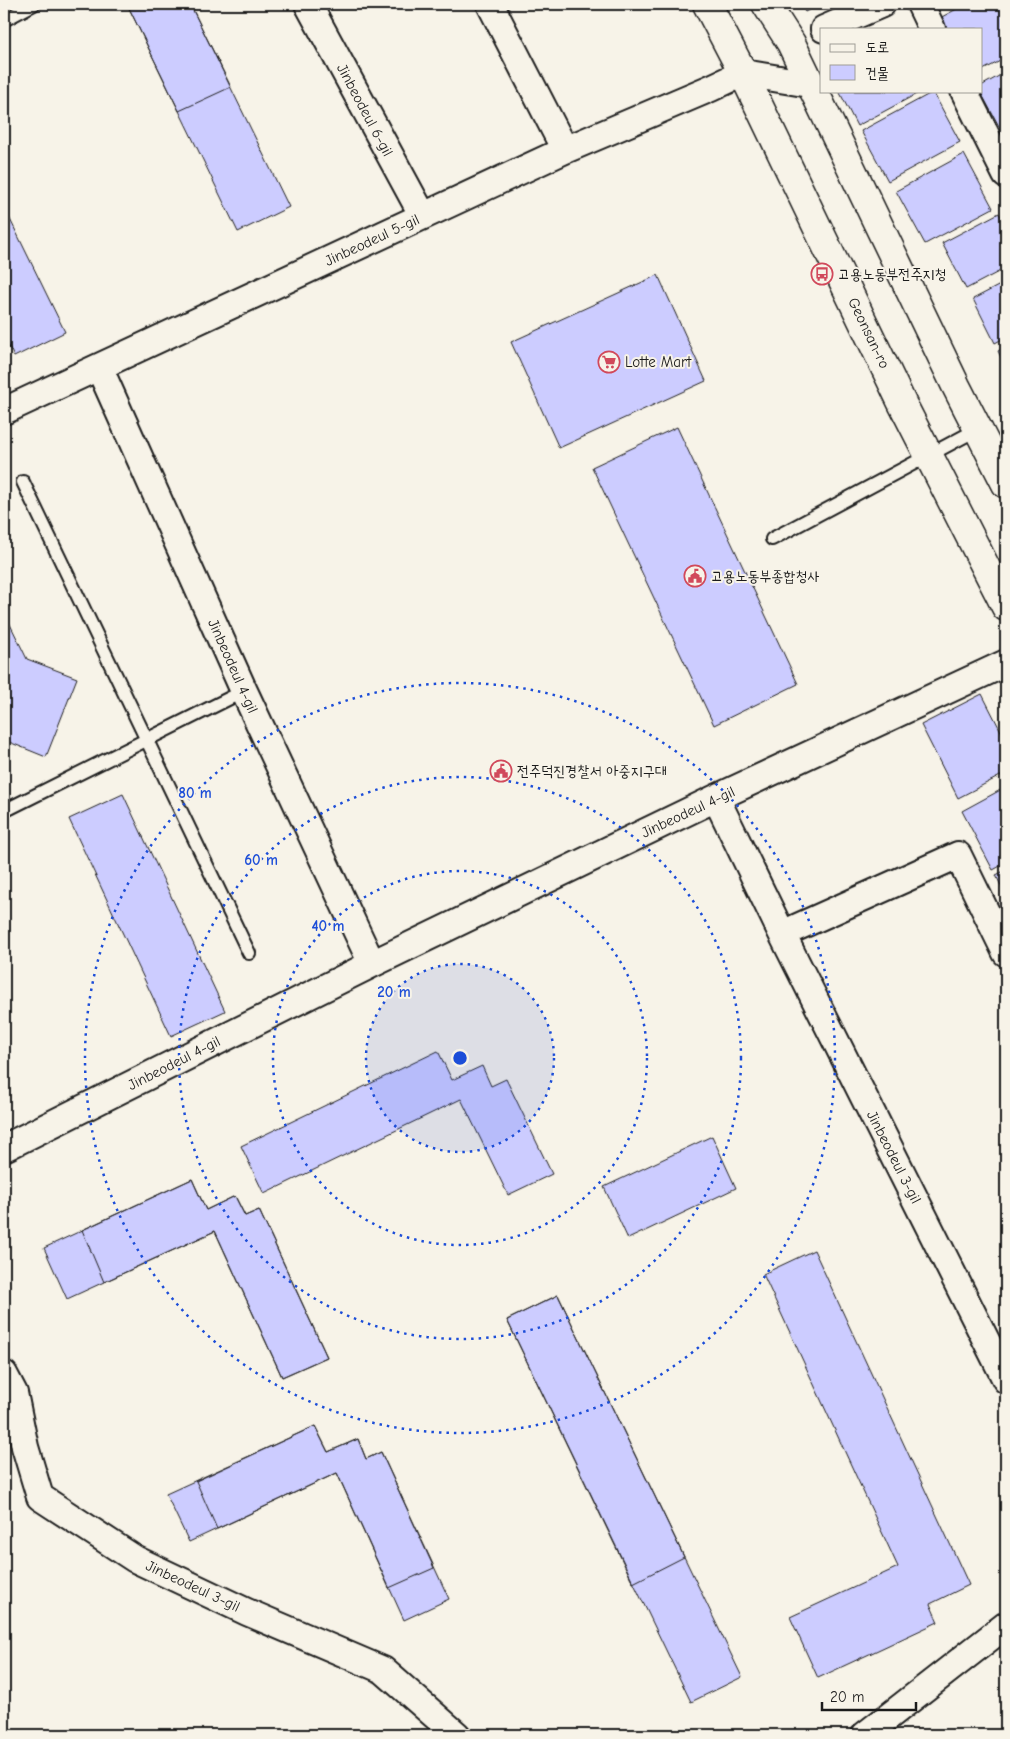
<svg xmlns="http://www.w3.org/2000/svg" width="1010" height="1739" viewBox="0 0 1010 1739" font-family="'Comic Neue','Poor Story',sans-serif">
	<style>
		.building { fill: #ccf; stroke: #1c1c1c }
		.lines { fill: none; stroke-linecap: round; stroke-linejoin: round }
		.lane-casing { stroke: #1c1c1c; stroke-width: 16 }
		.street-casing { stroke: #1c1c1c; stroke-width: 30 }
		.secondary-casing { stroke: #1c1c1c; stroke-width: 31 }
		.lane { stroke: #f7f3e8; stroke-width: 12 }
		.street { stroke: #f7f3e8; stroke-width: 26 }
		.secondary { stroke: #f7f3e8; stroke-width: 28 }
		.ring { fill: none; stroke: #1d4ed8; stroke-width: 2.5; stroke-dasharray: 2.5 5 }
		.labels { text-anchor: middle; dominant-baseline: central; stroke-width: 4; stroke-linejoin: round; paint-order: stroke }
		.street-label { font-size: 15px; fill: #1c1c1c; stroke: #f7f3e8 }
		.poi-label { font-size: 15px; fill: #1c1c1c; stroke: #f7f3e8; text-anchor: start }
		.centre { fill: #1d4ed8; stroke: #f7f3e8; stroke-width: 2.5 }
		.ring-label { font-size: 15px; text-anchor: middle; font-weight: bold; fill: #1d4ed8; stroke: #f7f3e8; stroke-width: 4; stroke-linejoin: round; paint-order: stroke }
	</style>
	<rect width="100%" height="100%" fill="#f7f3e8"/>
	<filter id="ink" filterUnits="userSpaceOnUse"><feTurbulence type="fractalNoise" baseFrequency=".02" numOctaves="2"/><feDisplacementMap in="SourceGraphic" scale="10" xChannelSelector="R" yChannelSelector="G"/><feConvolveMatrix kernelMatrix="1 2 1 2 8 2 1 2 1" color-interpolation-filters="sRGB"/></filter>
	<g filter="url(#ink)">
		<path class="building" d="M127,4H190L289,207L238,232Z
			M127,4H190L231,87L179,111Z
			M800,4H820L805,12Z
			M966,4H1006V58L981,71V29H943L938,19Z
			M1006,72V139L980,91L981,86Z
			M839,91H922L857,126Z
			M933,92L960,142L888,181L861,131Z
			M964,154L993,208L925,244L896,191Z
			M4,207L65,332L14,357L4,336Z
			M999,213L1006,227V268L966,289L942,243Z
			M658,275L706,381L559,448L511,342Z
			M1006,282V337L995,343L973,299Z
			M1006,346V368L998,351Z
			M677,427L798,684L714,725L592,467Z
			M4,612L27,659L77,678L46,757L4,740Z
			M982,694L1006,741V773L958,798L921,725Z
			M1006,787V863L993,870L962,811Z
			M123,794L225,1011L171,1036L69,819Z
			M1006,870V897L996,875Z
			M438,1051L452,1080L482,1066L491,1086L506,1079L552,1174L508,1195L461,1099L264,1194L241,1146Z
			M712,1136L736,1188L628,1239L604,1187Z
			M192,1179L206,1210L235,1196L245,1216L259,1210L327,1357L282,1377L215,1231L67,1299L44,1248Z
			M192,1179L206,1210L235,1196L245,1216L259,1210L327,1357L282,1377L215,1231L104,1282L82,1230Z
			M814,1250L969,1585L930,1604L938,1622L818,1678L790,1617L898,1567L763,1274Z
			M558,1295L742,1677L691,1702L507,1320Z
			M558,1295L684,1557L633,1583L507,1320Z
			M315,1426L328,1452L358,1439L366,1459L381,1452L449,1599L404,1620L337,1473L189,1542L166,1494Z
			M315,1426L328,1452L358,1439L366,1459L381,1452L434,1568L389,1588L337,1473L217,1529L196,1481Z"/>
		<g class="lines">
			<g class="lane-casing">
				<path id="lane" d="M4,20L34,4
					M23,482L249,953
					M772,539L978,429
					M4,811L244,691"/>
			</g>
			<g class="street-casing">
				<path id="street" d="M308,4L423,216
					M490,4L565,150
					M920,4L932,29
					M824,29L882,4
					M964,91L1006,175
					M99,367L244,691L372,964
					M4,411L565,150L711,88L743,73L810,84
					M716,798L782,934L1006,1380
					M782,934L958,855L1006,953
					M4,1148L372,964L716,798L1006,663
					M4,1374L14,1393L25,1447L40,1497L135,1559L247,1612L383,1670L457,1735
					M865,1735L1006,1625"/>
			</g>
			<g class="secondary-casing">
				<path id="secondary" d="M707,4L743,73L903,405L1006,607
					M766,4L791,43L956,386L1006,484"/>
			</g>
			<use href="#lane" class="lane"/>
			<use href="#street" class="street"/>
			<use href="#secondary" class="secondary"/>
		</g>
	</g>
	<circle cx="460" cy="1058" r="94" fill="#1d4ed8" fill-opacity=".12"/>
	<g class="ring">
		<circle cx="460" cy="1058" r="94"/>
		<circle cx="460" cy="1058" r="187"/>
		<circle cx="460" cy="1058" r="281"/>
		<circle cx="460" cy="1058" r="375"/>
	</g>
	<defs>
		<g id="bus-ring" transform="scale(1.125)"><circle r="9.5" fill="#f7f3e8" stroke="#d1495b" stroke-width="1.5"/><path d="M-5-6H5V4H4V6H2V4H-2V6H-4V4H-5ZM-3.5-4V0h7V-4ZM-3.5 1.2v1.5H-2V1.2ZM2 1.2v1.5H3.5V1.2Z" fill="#d1495b"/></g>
		<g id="supermarket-ring" transform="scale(1.125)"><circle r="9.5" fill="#f7f3e8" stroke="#d1495b" stroke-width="1.5"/><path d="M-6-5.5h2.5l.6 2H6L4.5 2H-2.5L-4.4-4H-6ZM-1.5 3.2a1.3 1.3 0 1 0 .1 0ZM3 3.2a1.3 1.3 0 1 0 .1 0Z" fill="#d1495b"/></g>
		<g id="civic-ring" transform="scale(1.125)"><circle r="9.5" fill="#f7f3e8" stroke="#d1495b" stroke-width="1.5"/><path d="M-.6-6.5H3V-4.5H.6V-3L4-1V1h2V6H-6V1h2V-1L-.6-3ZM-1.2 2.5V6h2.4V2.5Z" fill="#d1495b"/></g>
	</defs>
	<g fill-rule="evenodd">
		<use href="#bus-ring" x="822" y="274"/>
		<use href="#supermarket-ring" x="609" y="362"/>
		<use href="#civic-ring" x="695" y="576"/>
		<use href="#civic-ring" x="501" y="771"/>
	</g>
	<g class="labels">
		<g class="street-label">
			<text transform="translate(365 110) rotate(62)">Jinbeodeul 6-gil</text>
			<text transform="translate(372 240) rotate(-25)">Jinbeodeul 5-gil</text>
			<text transform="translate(869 333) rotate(64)">Geonsan-ro</text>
			<text transform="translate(233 666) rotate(66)">Jinbeodeul 4-gil</text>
			<text transform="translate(688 812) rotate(-25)">Jinbeodeul 4-gil</text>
			<text transform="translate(174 1063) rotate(-27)">Jinbeodeul 4-gil</text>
			<text transform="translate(894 1157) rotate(63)">Jinbeodeul 3-gil</text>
			<text transform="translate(193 1586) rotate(25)">Jinbeodeul 3-gil</text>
		</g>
		<g class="poi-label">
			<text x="838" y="274">고용노동부전주지청</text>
			<text x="625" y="362">Lotte Mart</text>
			<text x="711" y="576">고용노동부종합청사</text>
			<text x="517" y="771">전주덕진경찰서 아중지구대</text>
		</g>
	</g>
	<circle cx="460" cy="1058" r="8" class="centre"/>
	<g class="ring-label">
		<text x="195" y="798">80 m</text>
		<text x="261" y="865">60 m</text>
		<text x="328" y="931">40 m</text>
		<text x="394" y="997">20 m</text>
	</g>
	<rect width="1010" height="1739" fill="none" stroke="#f7f3e8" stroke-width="20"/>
	<rect x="10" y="10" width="990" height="1719" fill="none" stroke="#1c1c1c" stroke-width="2" filter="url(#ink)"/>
	<rect x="820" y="28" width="162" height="65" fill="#f7f3e8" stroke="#9f9d96"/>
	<rect x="830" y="44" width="25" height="8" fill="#f7f3e8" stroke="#9f9d96"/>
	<text x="865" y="52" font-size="15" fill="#1c1c1c">도로</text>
	<rect x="830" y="65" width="25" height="15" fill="#ccccff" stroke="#9f9d96"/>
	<text x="865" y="78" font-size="15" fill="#1c1c1c">건물</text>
	<path d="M822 1702v8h94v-8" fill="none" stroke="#1c1c1c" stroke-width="2.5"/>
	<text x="830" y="1702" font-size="15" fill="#1c1c1c" stroke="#f7f3e8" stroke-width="4" paint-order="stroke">20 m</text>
</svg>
